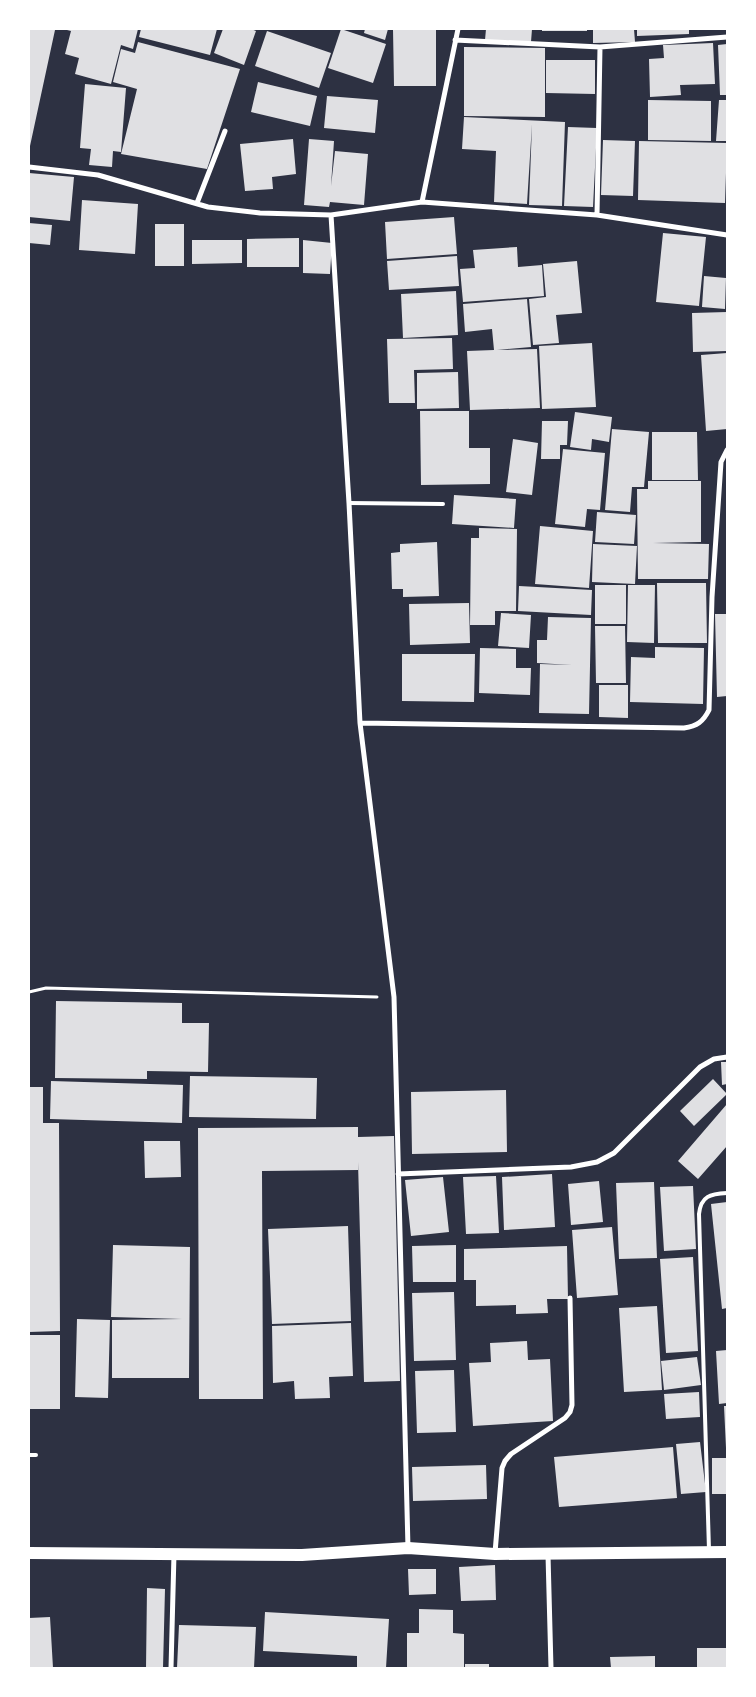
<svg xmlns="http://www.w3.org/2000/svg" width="756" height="1697" viewBox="0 0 756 1697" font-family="'Public Sans',sans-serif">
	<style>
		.building { fill: #e0e0e3 }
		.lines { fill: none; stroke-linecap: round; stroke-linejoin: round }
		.path { stroke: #fff; stroke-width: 3 }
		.service { stroke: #fff; stroke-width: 4 }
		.minor { stroke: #fff; stroke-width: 5 }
		.primary { stroke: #fff; stroke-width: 12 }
	</style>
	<rect width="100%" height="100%" fill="#2d3142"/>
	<path class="building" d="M29,29L55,30L30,146H29Z
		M63,29H138L133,49L121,45L111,84L75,74L79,58L65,54L71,31Z
		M141,29H217L210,55L139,37Z
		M223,29H251L256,31L244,65L214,53Z
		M341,29L386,44L373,83L328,68Z
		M365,29H388L385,40L364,33Z
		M393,29H436V86H394Z
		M486,29H532L531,42L485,40Z
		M542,29H587V31H542Z
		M593,29H634L635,42L593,43Z
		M637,29H689V34L637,36Z
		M267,31L331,53L319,88L255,66Z
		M138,42L240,69L207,169L121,154L137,89L113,82L121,49L135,53Z
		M713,43L715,84L680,85L681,95L650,97L649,59L664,58L663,45Z
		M727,44V95H720L718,45Z
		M464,47L545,48V117L464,116Z
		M546,60H595V94L546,93Z
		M258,82L317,96L310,126L251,112Z
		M85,84L126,88L121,152L113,151L112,167L89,165L91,149L80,148Z
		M327,96L378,100L375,133L324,128Z
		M648,100L711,101V141L648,140Z
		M719,100H727V141H716Z
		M464,117L565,122L562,206L529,205L532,124L527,204L494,202L496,151L462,149Z
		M568,127L597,128L593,207L564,206Z
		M293,139L296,174L272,177L273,189L245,191L240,144Z
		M309,139L334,141L331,186L335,151L368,154L364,205L330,202L329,207L304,205Z
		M603,140L635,141L633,196L601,195Z
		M639,141L727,143L725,203L638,200Z
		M29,173L74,177L70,221L29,217Z
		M82,200L138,204L135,254L79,250Z
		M454,217L457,254L387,259L385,222Z
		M29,223L52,225L50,245L29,243Z
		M155,224H184V266H155Z
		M663,233L706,237L699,306L656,302Z
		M299,238V267H247V239Z
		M192,240H242V263L192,264Z
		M303,240L332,243L330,274L303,273Z
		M517,247L518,267L542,265L544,296L463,302L460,269L475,268L473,250Z
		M457,256L459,286L389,290L387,261Z
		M577,261L582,313L556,315L559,343L533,345L529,299L546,297L543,264Z
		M704,276L726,278L725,309L702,307Z
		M456,291L458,335L403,338L401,294Z
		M527,299L531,347L497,350L537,349L540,408L470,410L467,351L494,350L492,329L465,332L463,304Z
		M727,312V351L693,352L692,313Z
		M452,338L453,369L414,370L415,403H389L387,339Z
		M592,343L596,407L542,409L539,346Z
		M727,353V429L706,431L701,355Z
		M458,372L459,408L417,409V373Z
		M420,411H469V448H490V484L421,485Z
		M575,412L612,417L609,442L592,439L591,450L570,447Z
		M542,421H568L567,445H560V459H541Z
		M612,429L649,432L644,487H632L630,512L605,510Z
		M652,432H697L698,480H652Z
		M513,439L538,443L532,495L506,492Z
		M563,449L605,453L600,510L587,509L585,527L555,524Z
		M648,481H701V542L653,543L709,544L708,579H638L637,489H648Z
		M454,495L516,499L514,528L452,524Z
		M597,512L636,515L634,544L595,542Z
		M540,526L593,531L589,588L535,584Z
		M479,528L517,529L516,611H495V625H470L471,538H479Z
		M437,542L439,596L403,597V589H392L391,553L400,552V544Z
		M593,544L637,546L635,584L592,582Z
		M657,583H706L707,643H658Z
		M595,585H626V624H595Z
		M628,585H655L654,643L627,642Z
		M519,586L592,590L591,615L518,611Z
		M469,603L470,643L410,645L409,604Z
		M501,613L531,615L529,648L498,646Z
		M715,614H727V696L717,697Z
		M548,617L591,618L589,714L539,713L540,664L572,665L537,663V640H547Z
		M595,626H625L626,683H596Z
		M655,647L704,648L703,704L630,702L631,657L655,658Z
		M480,648L516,649V668H531L530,695L479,693Z
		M402,654H475L474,702L402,701Z
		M599,685H628V718L599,717Z
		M56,1001L182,1003V1023H209L208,1072L147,1071V1079L55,1078Z
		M721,1062H727V1084L722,1085Z
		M190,1076L317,1078L316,1119L189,1117Z
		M713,1079L727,1094L694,1126L680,1111Z
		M51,1081L183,1085L182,1123L50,1119Z
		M29,1087H43V1123H59L60,1331L29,1332Z
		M506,1090L507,1152L412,1154L411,1092Z
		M727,1104V1146L698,1179L678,1161Z
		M358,1127V1137L394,1136L400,1381L364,1382L358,1162V1170L262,1171L263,1399H199L198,1128Z
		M144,1141H180L181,1177L145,1178Z
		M552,1174L555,1227L504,1230L502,1177Z
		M496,1176L499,1233L466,1234L463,1177Z
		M443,1177L449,1232L411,1236L405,1180Z
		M599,1181L603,1222L571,1225L568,1184Z
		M654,1182L657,1258L619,1259L616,1183Z
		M693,1186L696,1249L664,1251L660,1187Z
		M727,1202V1308L722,1309L711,1204Z
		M348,1226L351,1321L272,1324L268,1229Z
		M612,1227L618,1295L577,1298L572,1230Z
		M113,1245L190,1247L189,1378H112V1320L182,1319L111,1317Z
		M456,1245V1282H413L412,1246Z
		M567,1246L568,1299H547L548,1313L516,1314V1305L476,1306V1280H464V1249Z
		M693,1257L698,1351L666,1353L660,1259Z
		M454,1292L456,1360L414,1361L412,1293Z
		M657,1306L662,1390L624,1392L619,1308Z
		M77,1319L110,1320L108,1398L75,1397Z
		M351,1323L353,1376L329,1377L330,1398L295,1399L294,1381L273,1383L272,1326Z
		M29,1335H60V1409H29Z
		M527,1341L528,1360L550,1359L553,1421L473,1426L469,1363L491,1362L490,1343Z
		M727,1350V1403L719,1404L716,1351Z
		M697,1357L701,1385L664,1390L661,1361Z
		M454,1370L456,1432L417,1433L415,1371Z
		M699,1392L700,1417L666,1419L664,1394Z
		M724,1406H727V1448H726Z
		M700,1442L706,1492L681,1494L676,1444Z
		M673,1447L677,1498L559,1507L554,1457Z
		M712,1458H727V1494H712Z
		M486,1465L487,1499L413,1501L412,1467Z
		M495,1565L496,1600L461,1601L459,1567Z
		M408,1569H436V1594L409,1595Z
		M147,1588L165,1589L163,1668H146Z
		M419,1609L453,1610V1633L464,1634V1668H407V1633H419Z
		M265,1612L389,1619L386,1668H357V1656L263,1651Z
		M50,1617L53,1668H29V1618Z
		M179,1625L256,1627L254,1668H177Z
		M697,1648H727V1668H697Z
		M655,1656V1668H611L610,1657Z
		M465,1664H489V1668H465Z"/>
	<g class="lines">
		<path class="path" d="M29,992L46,988L377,997"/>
		<path class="service" d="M349,503L443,504
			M29,1455H36
			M709,1550L699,1214C701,1196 710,1194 727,1193"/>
		<path class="minor" d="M455,40L600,47L727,37
			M29,167L98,175L208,207L260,213L331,215L422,202L597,215L727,235
			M422,202L458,29
			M197,203L225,131
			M331,215L349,503L360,723L394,997L408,1548
			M597,215L600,47
			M360,723L684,728C697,726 703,722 709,710L712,597L721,462L727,450
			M398,1174L571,1167L597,1162L614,1153L700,1067L714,1059L727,1057
			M495,1553L502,1468L505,1461L511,1454L565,1418L570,1412L572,1405L570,1298
			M548,1555L551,1668
			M171,1668L174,1554"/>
		<path class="primary" d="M29,1553L302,1555L408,1548L495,1554L727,1552"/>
	</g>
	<rect width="756" height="1697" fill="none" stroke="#ffffff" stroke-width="60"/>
</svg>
